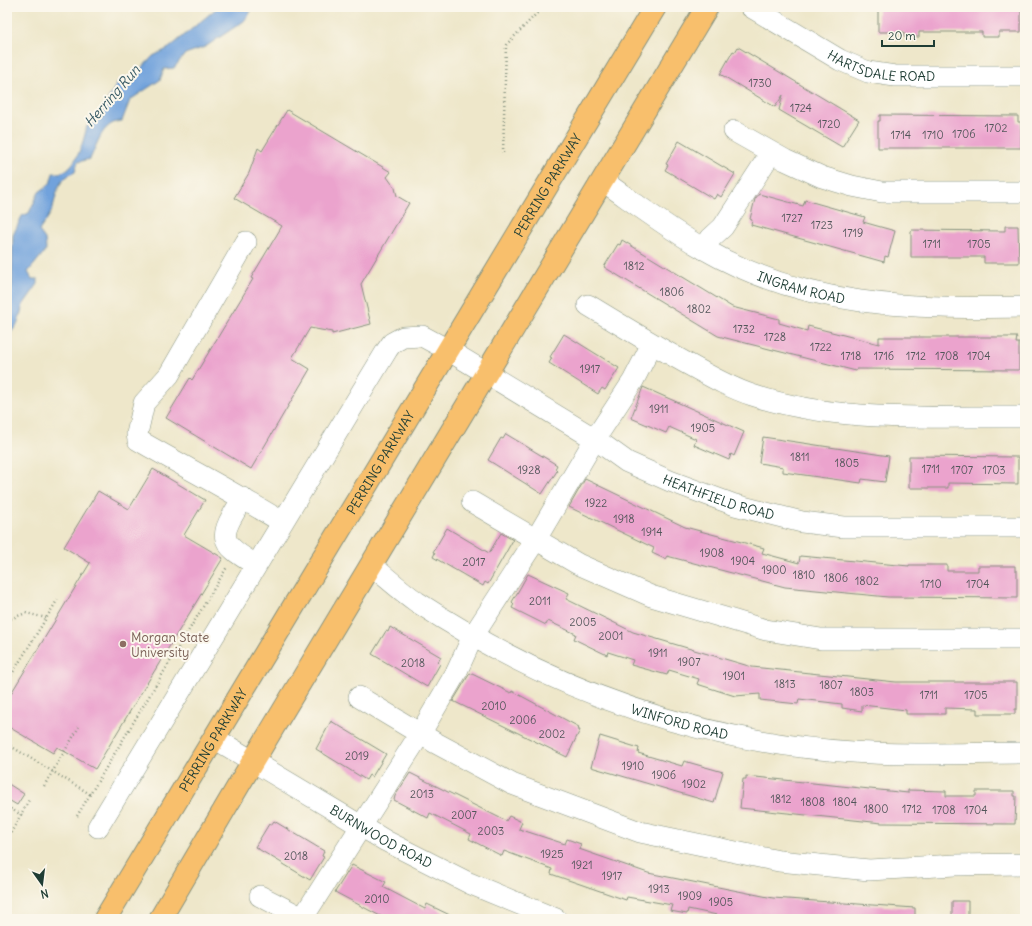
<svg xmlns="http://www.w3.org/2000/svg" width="1032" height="926" viewBox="0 0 1032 926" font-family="Delius,sans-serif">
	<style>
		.water { fill: #71a2dc; stroke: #487088 }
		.building { fill: #eba3cd }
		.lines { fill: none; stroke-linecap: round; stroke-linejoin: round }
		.minor-casing { stroke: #86927f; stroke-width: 22 }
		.major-casing { stroke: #86927f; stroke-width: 24 }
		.path { stroke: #86927f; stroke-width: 2.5; stroke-dasharray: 1 3; stroke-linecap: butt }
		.minor { stroke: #fff; stroke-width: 21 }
		.major { stroke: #f8bf6c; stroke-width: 22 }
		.education-dot { fill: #8d6e63; stroke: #fbf7ec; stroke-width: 1.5 }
		.labels { text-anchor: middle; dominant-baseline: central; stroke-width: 4; stroke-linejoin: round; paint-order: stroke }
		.number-label { font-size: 11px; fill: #52565a }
		.street-label { font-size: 13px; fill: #1f3d34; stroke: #fbf7ec }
		.education-label { font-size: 13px; fill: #785e54; stroke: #fbf7ec; text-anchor: start }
		.water-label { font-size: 14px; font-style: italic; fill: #385b66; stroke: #fbf7ec }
	</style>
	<rect width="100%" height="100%" fill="#fbf7ec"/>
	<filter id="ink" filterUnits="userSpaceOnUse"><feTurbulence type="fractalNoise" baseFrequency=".025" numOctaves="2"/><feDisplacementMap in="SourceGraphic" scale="8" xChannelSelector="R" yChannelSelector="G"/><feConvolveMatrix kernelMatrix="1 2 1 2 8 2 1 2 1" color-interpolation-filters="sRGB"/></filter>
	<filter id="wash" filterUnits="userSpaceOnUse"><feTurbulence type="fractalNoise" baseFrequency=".012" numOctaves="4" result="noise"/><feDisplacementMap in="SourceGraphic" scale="16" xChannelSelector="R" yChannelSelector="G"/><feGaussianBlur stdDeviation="0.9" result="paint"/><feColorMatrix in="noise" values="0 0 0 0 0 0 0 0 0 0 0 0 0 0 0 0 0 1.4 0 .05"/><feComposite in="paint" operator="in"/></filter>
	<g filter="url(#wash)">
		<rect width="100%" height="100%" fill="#eee7ca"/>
		<path class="water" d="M218,7H254L244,21L205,47L185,54L174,68L164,69L160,80L130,100L122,121C102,122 98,143 90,159L78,162L75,172C57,180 58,190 53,207C51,215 43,224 39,231L45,239L46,250L28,272L32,279H38V284L23,305L18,323L7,338V298L12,288L13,235L22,216L29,213L39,192L50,184L53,173C75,176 83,143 87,126L103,117V108L118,82L137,73L153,56L169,48Z"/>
		<g id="blocks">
			<path class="building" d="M878,7H1021V32H999V37H982V32H919V37H904V32H878Z
				M738,47L859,120L842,147L779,110L783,95L775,107L720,74L733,51L735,52Z
				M287,110L391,172L387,177L395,188L397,196L409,203L361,284L371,324L332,334V332L310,328L292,358L310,369L251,469L166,418L190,378L192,380L253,279L251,278L282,226L234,198L249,173L258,148L262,151Z
				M880,115L1018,116V122H1021V148H878V121H880Z
				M679,141L735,174L721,197L717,194L714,199L665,170L668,165L666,164Z
				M759,194L803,206L805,200L819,204L865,217L863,222L895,231L888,257L885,256L884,262L751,225L752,220L750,219L755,199Z
				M1005,226H1018L1019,263H984V257H911V230L1005,231Z
				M622,240L732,307L779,319V323L807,331L808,326L879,344V337H1017L1016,343H1019V370L857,369L856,371L718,336L604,267L618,244L620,245Z
				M564,334L619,368L605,390L602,388L598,394L549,363L552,358L550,357Z
				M643,387L744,432L734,456L731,454L729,460L694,445L696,439L669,427L666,433L631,418Z
				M506,434L557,465L555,469L557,471L542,494L488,460L501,438L503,439Z
				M763,437L889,456L885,482L862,479L861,483L783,472V467L759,463Z
				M909,456L1018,457V484L948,483V488H909Z
				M153,469L205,500L184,535L223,558L95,769L57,747L53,753L7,726V700L90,563L64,547L98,491L129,509Z
				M585,479L685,527L764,548L762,553L799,563L800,556L909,566V565H947V571H978V566H1015V571H1017V598L888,597L785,587L667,556L665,559L652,553L654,548L569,507Z
				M447,528L489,553L501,533L513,540L488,584L485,582L483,586L433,557L435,553L433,552Z
				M528,574L569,593L566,599L633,632L752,667L896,682H1017V709H1015V714H977V709L945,708V714H906V710L862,705V711L842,708V704L799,699L798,704L760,700V694L735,696L697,684L699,679L669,670L667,675L631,665L633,660L608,652L607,655L574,639L576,634L548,621L546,625L512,608L514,604L512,602Z
				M390,627L441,657L438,662L440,664L427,687L372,654L386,631L388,632Z
				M470,673L511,693L512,691L579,727L578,730H580L567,757L453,701Z
				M331,721L386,754L372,777L369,775L366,780L316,749Z
				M600,736L639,748L638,753L682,766L684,761L723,772L714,803L591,767Z
				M410,773L506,821L509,816L522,822L519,829L565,844L567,839L581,844L579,849L648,873L773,898L915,908V919H717V915L688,909L687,914L670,911L672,905L627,897L626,900L551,874L552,869L504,851L502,856L469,839L471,834L430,813L428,818L394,800L395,796Z
				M746,776L908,793V790L946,791V796H976V791H1014V796H1016L1015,824L882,823L740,808L743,779H746Z
				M7,783L24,794L17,805L7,799Z
				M274,821L324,851L322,856L324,857L310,880L255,847L269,824L271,825Z
				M352,865L386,882L383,887L425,909L427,904L458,919H386L365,908L335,892Z
				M952,901H968V919H952Z"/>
		</g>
	</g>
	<g filter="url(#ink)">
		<use href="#blocks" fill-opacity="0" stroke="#86927f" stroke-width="1"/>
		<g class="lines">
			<g class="minor-casing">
				<g id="minor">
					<path id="s1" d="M751,7L840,60L868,72L895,76H1025"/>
					<path d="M734,131L785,160L822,177L852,186L882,192H1025"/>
					<path id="s2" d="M603,181C636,204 669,229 704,249C806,308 911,309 1025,307"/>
					<path d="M246,242L169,375L144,403L137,434L138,440C186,468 235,493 282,522"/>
					<path d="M704,249L711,238L723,227L771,153"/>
					<path d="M588,305C624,327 660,349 697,369C715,379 733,389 752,395C840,424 934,416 1025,417"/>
					<path d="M243,498C220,536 215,541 256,565"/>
					<path d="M472,502L578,564L651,596L766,630L821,639H1025"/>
					<path id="s3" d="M371,565C386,577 401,591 417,602C550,689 695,742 853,752C910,756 968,753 1025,753"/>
					<path d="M359,697L434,742L512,784L640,832L779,861L869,870L955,865L1025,864"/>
					<path id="s4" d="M214,738L386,841L469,883L556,919"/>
					<path id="s5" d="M98,827L387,350L392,343L403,337L422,336L448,350L595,439L627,462L670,481L735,505L802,522L844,527H1025"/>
					<path d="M260,896L305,919"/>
					<path d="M302,919L420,734L457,671L473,636L536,539L595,439L633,381L652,344"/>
				</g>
			</g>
			<g class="major-casing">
				<g id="major">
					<path id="s6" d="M105,919L655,7"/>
					<path d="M160,919L253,761L707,7"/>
				</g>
			</g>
			<path class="path" d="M503,153L506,45L543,7
				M7,620L26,613L46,618
				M7,682L58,599
				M7,744L90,794
				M44,786L79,727
				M7,807L22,815
				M77,816L227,567
				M7,840L30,798"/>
			<use href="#minor" class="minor"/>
			<use href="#major" class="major"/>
		</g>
	</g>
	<circle class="education-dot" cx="123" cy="644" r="4"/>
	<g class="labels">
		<g class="number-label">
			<text x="760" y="83">1730</text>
			<text x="801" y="108">1724</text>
			<text x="829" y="124">1720</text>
			<text x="996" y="128">1702</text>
			<text x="964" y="134">1706</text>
			<text x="901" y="135">1714</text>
			<text x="933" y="135">1710</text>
			<text x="792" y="218">1727</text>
			<text x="822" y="225">1723</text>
			<text x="853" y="233">1719</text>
			<text x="932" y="244">1711</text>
			<text x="979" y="244">1705</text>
			<text x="634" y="266">1812</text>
			<text x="672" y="292">1806</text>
			<text x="699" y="309">1802</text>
			<text x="744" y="329">1732</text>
			<text x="775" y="337">1728</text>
			<text x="821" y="347">1722</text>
			<text x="851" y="356">1718</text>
			<text x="884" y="356">1716</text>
			<text x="916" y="356">1712</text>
			<text x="947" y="356">1708</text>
			<text x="979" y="356">1704</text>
			<text x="590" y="369">1917</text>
			<text x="659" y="409">1911</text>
			<text x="703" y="428">1905</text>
			<text x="800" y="457">1811</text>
			<text x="847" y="463">1805</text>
			<text x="931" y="469">1711</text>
			<text x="529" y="470">1928</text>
			<text x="962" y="470">1707</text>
			<text x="994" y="470">1703</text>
			<text x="596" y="503">1922</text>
			<text x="624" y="519">1918</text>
			<text x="652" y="532">1914</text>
			<text x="712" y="553">1908</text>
			<text x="743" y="561">1904</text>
			<text x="474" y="562">2017</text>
			<text x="774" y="570">1900</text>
			<text x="804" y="575">1810</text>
			<text x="836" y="578">1806</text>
			<text x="867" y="581">1802</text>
			<text x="931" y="584">1710</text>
			<text x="978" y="584">1704</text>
			<text x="540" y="601">2011</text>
			<text x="583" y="622">2005</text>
			<text x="611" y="636">2001</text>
			<text x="658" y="653">1911</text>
			<text x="689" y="662">1907</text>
			<text x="413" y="663">2018</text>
			<text x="734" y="676">1901</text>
			<text x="785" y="684">1813</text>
			<text x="831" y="685">1807</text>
			<text x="862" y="692">1803</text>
			<text x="929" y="695">1711</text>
			<text x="976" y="695">1705</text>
			<text x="494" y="706">2010</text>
			<text x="523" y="720">2006</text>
			<text x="552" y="734">2002</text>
			<text x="357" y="756">2019</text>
			<text x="633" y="766">1910</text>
			<text x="664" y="775">1906</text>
			<text x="694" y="784">1902</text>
			<text x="422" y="794">2013</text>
			<text x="781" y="799">1812</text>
			<text x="813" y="802">1808</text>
			<text x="845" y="802">1804</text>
			<text x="876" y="809">1800</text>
			<text x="912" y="809">1712</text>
			<text x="944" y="810">1708</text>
			<text x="976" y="810">1704</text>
			<text x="464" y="815">2007</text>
			<text x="491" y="831">2003</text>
			<text x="552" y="854">1925</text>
			<text x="296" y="856">2018</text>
			<text x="582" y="865">1921</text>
			<text x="612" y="876">1917</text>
			<text x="659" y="889">1913</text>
			<text x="690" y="896">1909</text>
			<text x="377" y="899">2010</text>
			<text x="721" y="902">1905</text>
		</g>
		<g class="street-label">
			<text stroke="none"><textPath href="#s1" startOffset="146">HARTSDALE ROAD</textPath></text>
			<text stroke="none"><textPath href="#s6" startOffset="857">PERRING PARKWAY</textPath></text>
			<text stroke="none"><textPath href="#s2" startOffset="227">INGRAM ROAD</textPath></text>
			<text stroke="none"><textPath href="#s6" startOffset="533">PERRING PARKWAY</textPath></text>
			<text stroke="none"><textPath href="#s5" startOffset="937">HEATHFIELD ROAD</textPath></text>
			<text stroke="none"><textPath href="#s3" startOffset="349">WINFORD ROAD</textPath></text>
			<text stroke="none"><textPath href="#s6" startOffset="209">PERRING PARKWAY</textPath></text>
			<text stroke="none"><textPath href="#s4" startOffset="194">BURNWOOD ROAD</textPath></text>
		</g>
		<g class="education-label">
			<text x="131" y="637">Morgan State<tspan x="131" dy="15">University</tspan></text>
		</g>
		<g class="water-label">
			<text transform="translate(112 96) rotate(-49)">Herring Run</text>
		</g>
	</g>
	<rect width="1032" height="926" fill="none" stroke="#fbf7ec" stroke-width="24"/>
	<g transform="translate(42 884) rotate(166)" stroke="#fbf7ec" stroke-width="3" paint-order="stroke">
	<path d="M0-3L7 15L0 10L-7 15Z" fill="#1f3d34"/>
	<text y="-6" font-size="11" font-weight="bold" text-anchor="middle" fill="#1f3d34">N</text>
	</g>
	<path d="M882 40v6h52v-6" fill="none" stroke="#1f3d34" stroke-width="2"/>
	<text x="888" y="40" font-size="12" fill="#1f3d34" stroke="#fbf7ec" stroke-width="3" paint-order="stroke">20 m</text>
</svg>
